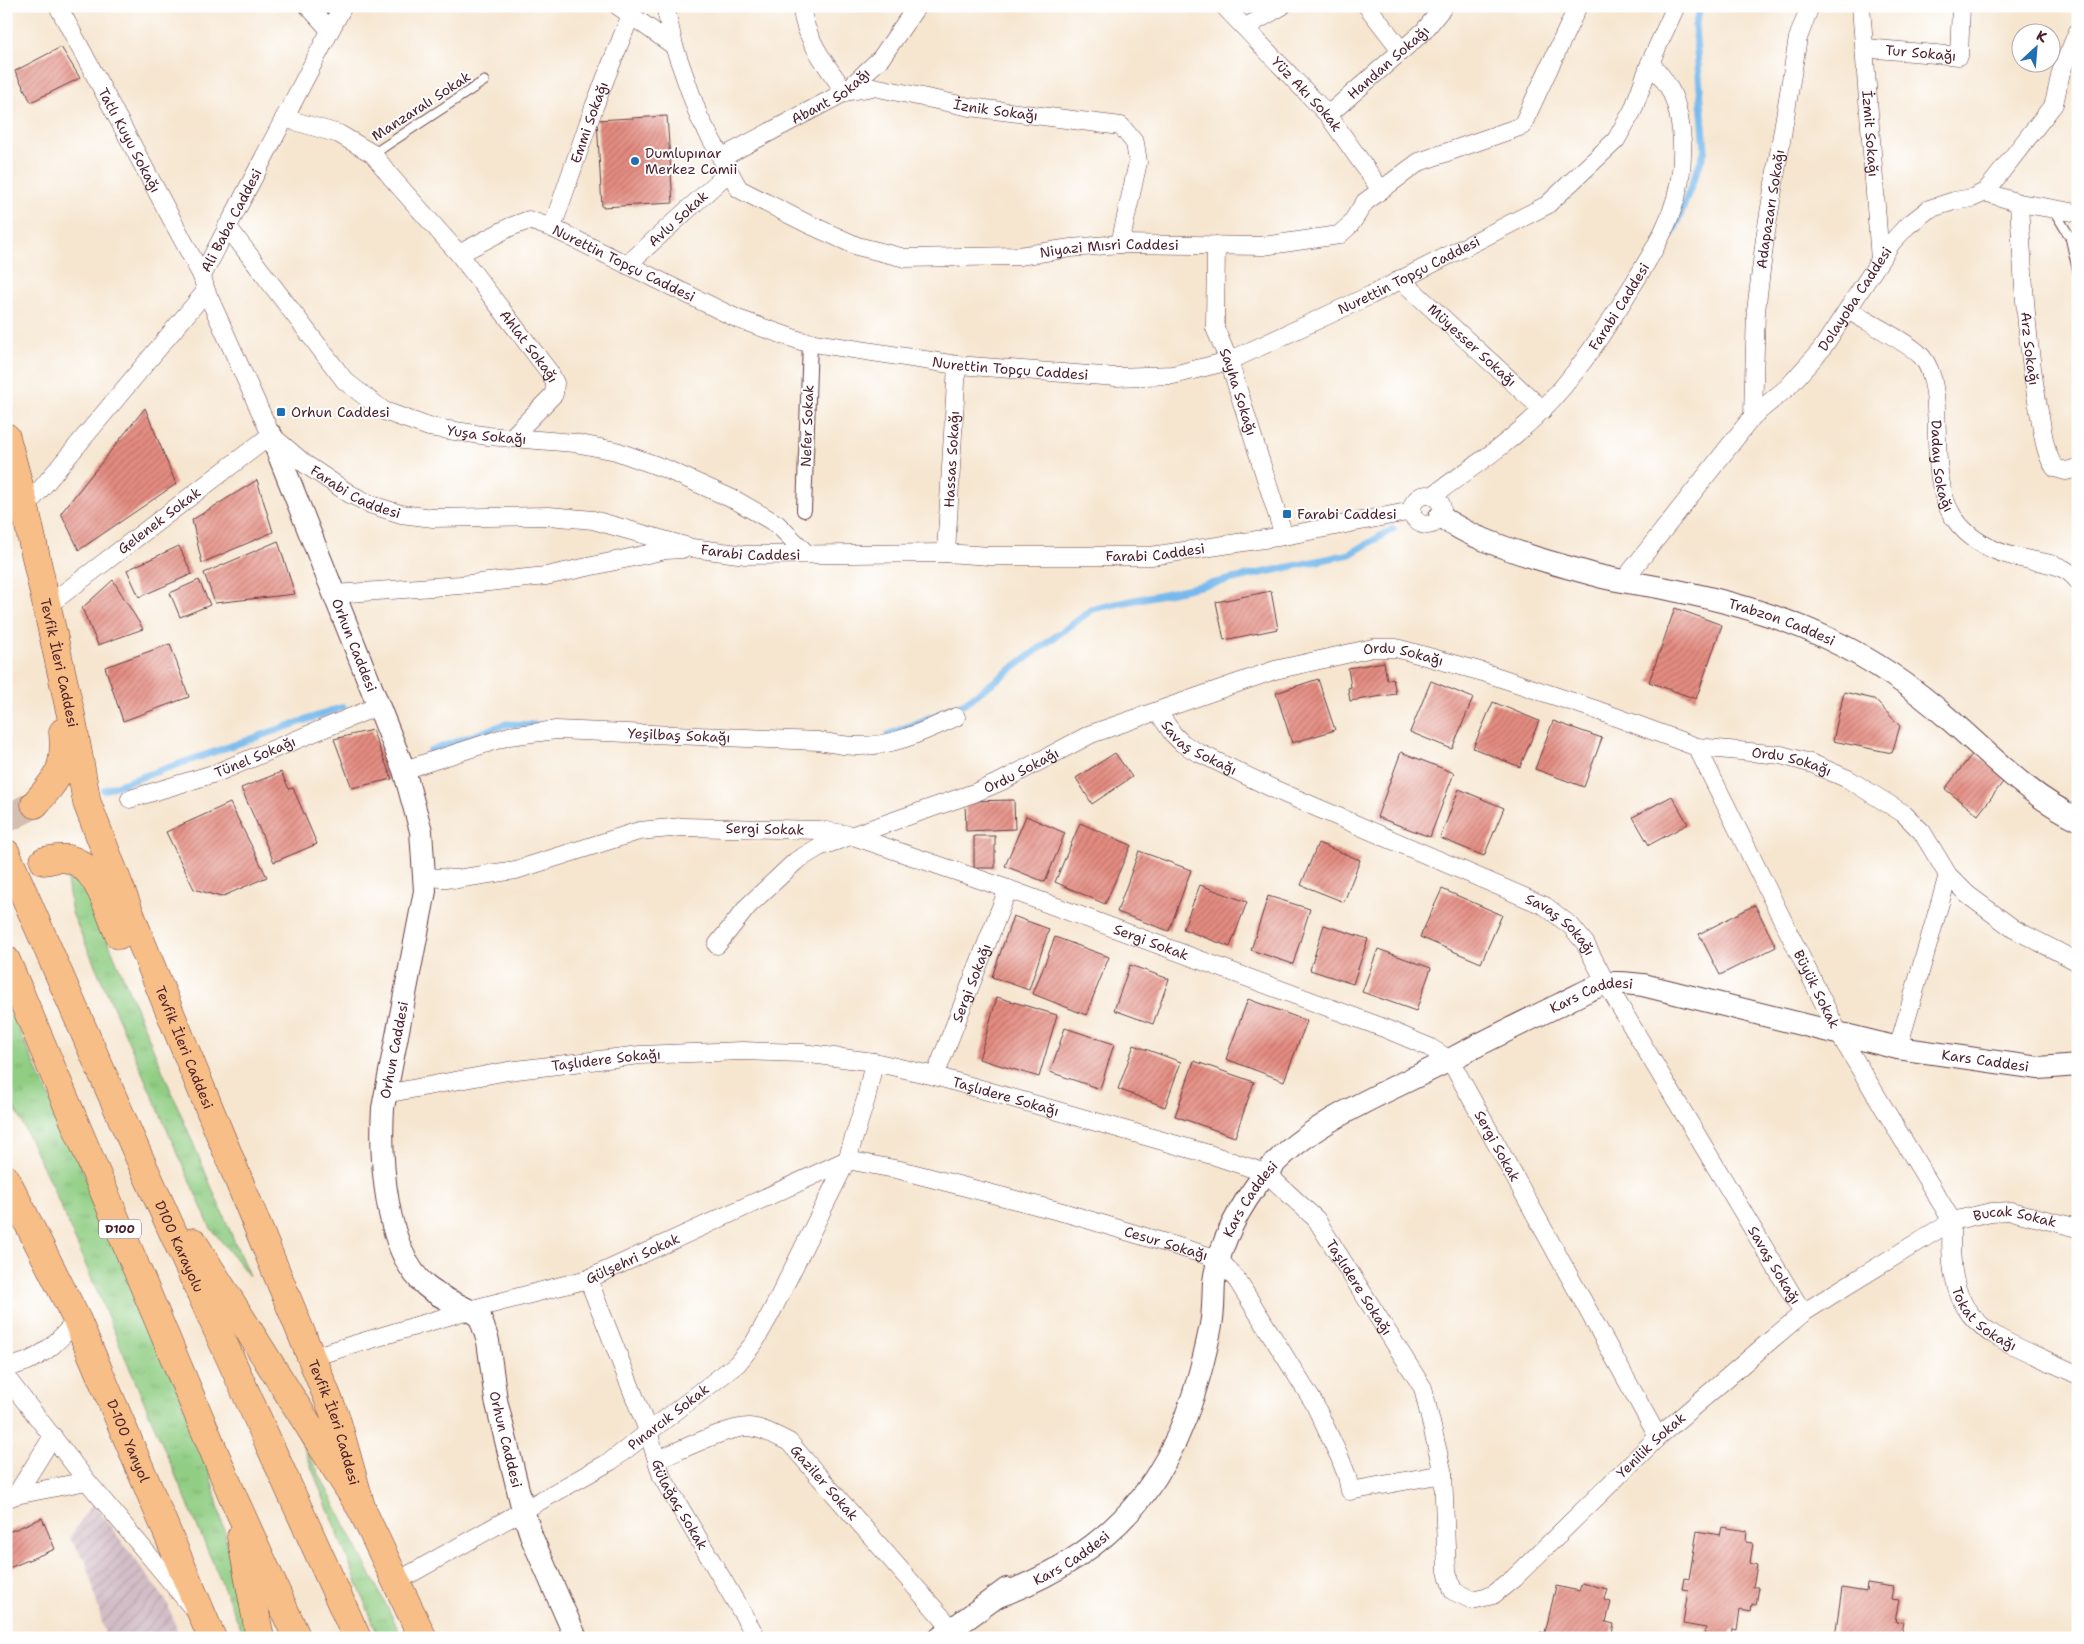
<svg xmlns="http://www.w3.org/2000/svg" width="2084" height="1644" viewBox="0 0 2084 1644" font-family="'Shantell Sans',sans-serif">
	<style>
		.industrial { fill: url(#industrial-furrows) }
		.grass { fill: url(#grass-tufts); stroke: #6e7658 }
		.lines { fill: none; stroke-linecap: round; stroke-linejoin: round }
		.stream { stroke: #77b9ec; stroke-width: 7 }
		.building { fill: url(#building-hatch) }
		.primary-tunnel { stroke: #d4beaf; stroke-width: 28; stroke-dasharray: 28 14; stroke-linecap: butt }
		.service-casing { stroke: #643d44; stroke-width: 11 }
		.pedestrian-casing { stroke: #643d44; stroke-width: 16 }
		.minor-casing { stroke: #643d44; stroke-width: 19 }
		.tertiary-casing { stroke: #643d44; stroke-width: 24 }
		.primary-casing { stroke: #643d44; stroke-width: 29 }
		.trunk-casing { stroke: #643d44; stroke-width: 29 }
		.service { stroke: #fff; stroke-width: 9 }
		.pedestrian { stroke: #fff; stroke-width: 14 }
		.minor { stroke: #fff; stroke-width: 18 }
		.tertiary { stroke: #fff; stroke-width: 22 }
		.primary { stroke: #f7be87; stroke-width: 28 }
		.trunk { stroke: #f7be87; stroke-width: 28 }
		.poi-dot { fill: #1f6fb2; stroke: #fff; stroke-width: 2 }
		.labels { text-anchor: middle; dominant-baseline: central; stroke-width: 4; stroke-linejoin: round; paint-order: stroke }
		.shield { fill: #fff; stroke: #80626b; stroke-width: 1 }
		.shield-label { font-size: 12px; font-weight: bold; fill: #4a1f2b }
		.street-label { font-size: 14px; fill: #4a1f2b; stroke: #fff }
		.poi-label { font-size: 14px; fill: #4a1f2b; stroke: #fff; text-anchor: start }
	</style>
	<defs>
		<pattern id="industrial-furrows" width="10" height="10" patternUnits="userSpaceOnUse" patternTransform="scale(1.25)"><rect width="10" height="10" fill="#d2bdc6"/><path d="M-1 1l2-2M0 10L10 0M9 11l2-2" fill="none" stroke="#b6a2aa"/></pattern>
		<pattern id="grass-tufts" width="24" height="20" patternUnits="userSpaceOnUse" patternTransform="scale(1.25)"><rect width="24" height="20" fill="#91ce84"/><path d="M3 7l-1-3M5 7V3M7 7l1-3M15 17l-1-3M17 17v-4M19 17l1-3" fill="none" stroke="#7fb072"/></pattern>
		<pattern id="building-hatch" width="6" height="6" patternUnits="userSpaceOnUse" patternTransform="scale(1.25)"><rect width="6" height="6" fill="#e48c81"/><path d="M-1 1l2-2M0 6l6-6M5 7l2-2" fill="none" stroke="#bb726a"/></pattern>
	</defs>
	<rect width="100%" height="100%" fill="#fff"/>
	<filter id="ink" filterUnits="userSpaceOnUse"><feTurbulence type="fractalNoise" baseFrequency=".02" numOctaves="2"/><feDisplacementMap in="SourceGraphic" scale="10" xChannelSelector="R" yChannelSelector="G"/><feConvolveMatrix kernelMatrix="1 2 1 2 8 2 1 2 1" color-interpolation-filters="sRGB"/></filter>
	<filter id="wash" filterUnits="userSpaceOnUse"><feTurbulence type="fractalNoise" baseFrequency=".0096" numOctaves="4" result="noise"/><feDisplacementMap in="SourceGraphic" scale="20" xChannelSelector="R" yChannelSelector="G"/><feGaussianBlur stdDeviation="1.12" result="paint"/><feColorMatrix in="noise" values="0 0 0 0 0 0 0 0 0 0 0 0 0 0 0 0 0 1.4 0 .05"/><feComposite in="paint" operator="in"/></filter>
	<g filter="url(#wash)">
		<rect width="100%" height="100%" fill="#f6e6d0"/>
		<path class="industrial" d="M93,1503L167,1602L180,1638H106L86,1561L69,1538Z"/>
		<path class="grass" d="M78,870L249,1276L210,1227L72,913L66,874Z
			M6,1001L130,1275L207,1462L251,1638H245L52,1186L6,1089Z
			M297,1431L403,1638H379Z"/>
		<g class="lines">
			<path class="stream" d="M1668,240L1675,228L1705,150L1695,26L1701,6
				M888,735L965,703L1093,609L1350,554L1393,529
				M430,751L506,724L536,725
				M104,790L343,707"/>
		</g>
		<g id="blocks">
			<path class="building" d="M61,47L80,78L31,102L15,71Z
				M667,116L673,203L602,207L597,120Z
				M145,408L176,484L79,550L61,513Z
				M257,480L273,532L202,563L192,520Z
				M278,541L295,594L215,603L204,573Z
				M179,546L192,574L139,597L127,570Z
				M113,580L143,629L98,645L82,608Z
				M199,580L210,605L180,617L170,593Z
				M1271,591L1278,629L1224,640L1216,602Z
				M1675,608L1722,625L1696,699L1649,682Z
				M170,644L189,697L123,721L105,667Z
				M1384,662L1387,680L1393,678L1396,694L1350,701L1348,688L1351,687L1348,668Z
				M1318,679L1335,730L1292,743L1276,693Z
				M1431,681L1473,698L1452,749L1410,732Z
				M1844,692L1874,699L1900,726L1892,753L1833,741Z
				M1493,702L1539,721L1520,767L1473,748Z
				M1553,721L1602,738L1584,787L1535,769Z
				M372,730L392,779L352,788L334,739Z
				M1401,752L1454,773L1430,837L1377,817Z
				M1115,753L1132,777L1092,804L1076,778Z
				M1973,753L2006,778L1978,815L1945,789Z
				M281,772L289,789L293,788L317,844L274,862L241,788Z
				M1459,789L1504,808L1484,856L1440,838Z
				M1672,796L1688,824L1649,845L1633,817Z
				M1014,800L1015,829L966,831L965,801Z
				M230,803L267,877L221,897L194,889L166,832Z
				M1026,816L1065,833L1045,882L1005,866Z
				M1080,823L1131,845L1105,904L1055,882Z
				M974,836H995V868H974Z
				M1318,843L1360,860L1344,902L1301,885Z
				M1139,851L1191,870L1169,931L1117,912Z
				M1200,885L1247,902L1230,947L1183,929Z
				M1442,889L1502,915L1481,963L1420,937Z
				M1268,896L1310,909L1293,964L1251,950Z
				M1755,905L1776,947L1720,975L1699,934Z
				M1013,916L1049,929L1029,990L992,977Z
				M1324,925L1368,939L1353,984L1310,970Z
				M1055,937L1109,957L1086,1015L1033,994Z
				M1378,949L1431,968L1416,1011L1362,992Z
				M1130,965L1169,979L1153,1024L1114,1010Z
				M997,997L1057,1015L1039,1077L979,1059Z
				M1248,999L1307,1021L1284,1081L1226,1059Z
				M1065,1028L1114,1044L1100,1089L1050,1072Z
				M1134,1045L1181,1062L1165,1107L1118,1089Z
				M1194,1061L1254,1082L1235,1137L1175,1116Z
				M42,1518L55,1549L9,1568L6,1561V1533Z
				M1722,1527L1747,1531L1746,1542L1753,1543L1750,1563L1757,1565L1753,1587H1759L1756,1605L1752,1604L1751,1612L1740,1610L1737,1630L1732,1629L1731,1638L1705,1634L1706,1628L1683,1624L1688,1590L1682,1589L1684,1578L1689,1579L1697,1531L1720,1535Z
				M1582,1583L1607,1589L1604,1600L1611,1602L1606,1622L1614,1624L1611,1638H1539L1540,1632L1545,1633L1556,1586L1579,1591Z
				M1867,1583L1893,1587L1891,1599L1899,1600L1895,1621L1903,1622L1900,1638H1830V1635L1835,1636L1842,1588L1866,1592Z"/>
		</g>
	</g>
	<g filter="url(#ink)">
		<use href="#blocks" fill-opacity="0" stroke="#643d44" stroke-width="1"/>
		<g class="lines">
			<path class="primary-tunnel" d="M6,819L35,804"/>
			<g class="service-casing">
				<path id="service" d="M373,154L484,81
					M2053,209L2070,237L2078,272"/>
			</g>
			<g class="pedestrian-casing">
				<path id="pedestrian" d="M804,510L810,342"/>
			</g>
			<g class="minor-casing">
				<g id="minor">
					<path id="s1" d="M58,6L202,276"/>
					<path d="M308,6L330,30"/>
					<path d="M618,6L674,46"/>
					<path id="s2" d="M665,6L674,46L699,117L739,189L806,223L857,246L905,258L1019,256L1071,248L1120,244L1263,246L1339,235L1350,225L1365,202L1419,162L1522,126L1578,6"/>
					<path id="s3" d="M802,6C802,35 829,69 845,92L874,87L970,107L1121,126L1135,143L1138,162L1120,244"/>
					<path id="s4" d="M1224,6L1328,115L1381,190"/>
					<path d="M1367,6L1401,50"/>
					<path id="s5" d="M1861,6L1880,260"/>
					<path d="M1246,27L1282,6"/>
					<path id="s6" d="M1865,48L1959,56L1961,6"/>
					<path id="s7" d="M1328,115L1424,31L1444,6"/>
					<path id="s8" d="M284,118L339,134L373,154L391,177L459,254L510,227L529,220L552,228L738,319L801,341L957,365L1116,377L1173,375L1229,361L1371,295L1547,205L1616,140L1633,110L1650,63L1676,6"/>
					<path id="s9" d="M721,158L845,92L881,58L917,6"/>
					<path d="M1985,192L2019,203L2078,213"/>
					<path id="s10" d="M2019,203C2023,275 2026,346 2040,417C2043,434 2045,454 2055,468L2066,471L2078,468"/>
					<path id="s11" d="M227,226L345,381L384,411L429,427L488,436L575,443L616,451L666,469L737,501L777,524L807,554"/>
					<path id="s12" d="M552,228L594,107L630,17"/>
					<path id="s13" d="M1216,245L1215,328L1229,361L1284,536"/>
					<path id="s14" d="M459,254L550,373L555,383L554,394L511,438"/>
					<path id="s15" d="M627,265L729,172"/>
					<path id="s16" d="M1400,279L1543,410"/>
					<path id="s17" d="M206,291L271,435L305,464L350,494L372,505L401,514L433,518L549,516L593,520L692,548L746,555L946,553L990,556H1151L1284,536L1412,511"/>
					<path id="s18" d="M1848,310C1865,321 1910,343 1922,357C1950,390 1923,473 1954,518C1969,540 1991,551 2016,557C2039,563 2063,561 2078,581"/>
					<path id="s19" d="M1753,416L1756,311L1765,238L1798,38L1810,6"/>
					<circle cx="1427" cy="510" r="15"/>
					<path id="s20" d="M1432,496C1469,469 1510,443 1542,410C1574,378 1599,339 1623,301C1658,243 1689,201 1681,130C1677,100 1671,85 1650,63"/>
					<path id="s21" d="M25,508L206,291L202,276L343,6"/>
					<path id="s22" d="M946,553L957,365"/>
					<path id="s23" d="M1624,580L1753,416L1788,387L1821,350L1892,242L1907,226L1929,209L1954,201L1972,198L1985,192L1994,181L2054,104L2061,72L2078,31"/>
					<path d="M335,594L460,585L546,576L666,550L682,549"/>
					<path id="s24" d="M47,606L271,435"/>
					<path id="s25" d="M1158,712L1173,734L1182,743L1195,751L1276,790L1545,906L1571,926L1585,943L1606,983L1803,1313"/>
					<path id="s26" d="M1697,747L1838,1032L1952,1221"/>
					<path id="s27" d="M404,770L509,736L556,730L818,741C831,743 844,746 857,746C893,747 924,731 956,717"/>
					<path id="s28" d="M130,799L216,773L378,706"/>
					<path id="s29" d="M426,877L457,879L516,870L639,831L682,827L820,830L850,835L1008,889L1384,1028L1429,1047L1450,1060L1658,1437"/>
					<path id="s30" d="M717,945L748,906L796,861L819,847L974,793L1002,781L1091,734L1275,670L1373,648H1396L1483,672L1594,709L1697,747L1781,755L1813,764L1848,779L1903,813L1922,832L1948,875L1968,895L2014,929L2078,962"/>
					<path d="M1898,1048L1948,875"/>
					<path id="s31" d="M935,1076L1008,889"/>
					<path id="s32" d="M385,1094L508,1071L640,1055L742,1051L802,1053L874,1062L935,1076L1212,1155L1266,1173L1316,1219L1423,1388L1443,1474L1447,1571L1453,1591L1472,1600L1493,1595L1514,1578L1658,1437L1771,1340L1803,1313L1830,1296L1952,1221L1991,1212L2011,1211L2078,1228"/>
					<path id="s33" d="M1952,1221C1944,1334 1993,1333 2078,1375"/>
					<path id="s34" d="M588,1279L648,1431L662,1477L757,1638"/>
					<path id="s35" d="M312,1357L469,1310L588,1279L847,1160L866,1099L874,1062"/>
					<path d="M6,1367C38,1363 57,1343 77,1320"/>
					<path d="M6,1377L87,1481L191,1606"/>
					<path id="s36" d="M657,1460C679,1451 726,1427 749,1427C763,1428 777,1436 789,1442L952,1629"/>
					<path d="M16,1495L53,1436"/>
					<path d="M6,1499L16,1495L87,1481"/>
					<path id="s37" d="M396,1582L611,1461L737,1364L754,1343L772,1311L847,1160L900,1170L1066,1213L1219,1259L1237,1280L1314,1403L1340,1458L1347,1476L1350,1491L1443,1474"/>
				</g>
			</g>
			<g class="tertiary-casing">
				<g id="tertiary">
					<path id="s38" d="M271,435L404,770L421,831L425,891L383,1108C380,1159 385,1251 426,1286C442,1300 463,1305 480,1317L488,1341L496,1400L523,1510L532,1538L576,1638"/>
					<path id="s39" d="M1440,517C1453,524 1466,533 1480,538C1518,554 1559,565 1599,576C1623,582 1649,585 1673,590C1727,601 1782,616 1831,640C1875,661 1914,688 1950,720C1993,757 2026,794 2078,819"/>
					<path id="s40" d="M996,1597C1132,1547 1184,1462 1211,1325C1214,1310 1213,1296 1214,1282C1219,1243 1241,1204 1265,1174C1310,1119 1396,1089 1457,1056C1491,1038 1526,1021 1561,1004C1575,997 1590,988 1605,984C1616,981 1631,984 1643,985L1898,1048L2039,1068L2078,1065"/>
					<path d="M940,1638L1007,1589"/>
				</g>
			</g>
			<g class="primary-casing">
				<g id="primary">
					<path id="s41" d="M6,437L25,508L72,720L87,803L140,939L336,1418L362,1510L423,1638"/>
					<path d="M35,804C59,777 66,768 63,732"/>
					<path d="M44,861C51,860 61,857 68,859C98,865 108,910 119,935"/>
					<path id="s42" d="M6,1179L77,1320L212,1638"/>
				</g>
			</g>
			<g class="trunk-casing">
				<g id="trunk">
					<path id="s43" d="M6,853L138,1155L357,1638"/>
					<path d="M6,960L234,1499L297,1638"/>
					<path d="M193,1242L362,1510"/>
					<path d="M241,1537L260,1638"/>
				</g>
			</g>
			<use href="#service" class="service"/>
			<use href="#pedestrian" class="pedestrian"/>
			<use href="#minor" class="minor"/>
			<use href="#tertiary" class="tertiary"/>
			<use href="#primary" class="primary"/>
			<use href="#trunk" class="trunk"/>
		</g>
	</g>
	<g class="poi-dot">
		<circle cx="635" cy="161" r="5"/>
		<rect x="276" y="407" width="10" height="10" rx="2.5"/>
		<rect x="1282" y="509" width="10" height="10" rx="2.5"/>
	</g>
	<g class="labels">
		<rect class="shield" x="99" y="1219.5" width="42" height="19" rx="4"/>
		<g class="shield-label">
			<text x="120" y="1229">D100</text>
		</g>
		<g class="street-label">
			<text stroke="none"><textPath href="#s6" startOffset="56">Tur Sokağı</textPath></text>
			<text stroke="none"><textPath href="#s7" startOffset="80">Handan Sokağı</textPath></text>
			<text stroke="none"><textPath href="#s9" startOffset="126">Abant Sokağı</textPath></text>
			<text stroke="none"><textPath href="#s4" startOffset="121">Yüz Akı Sokak</textPath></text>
			<text transform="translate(421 106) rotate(-33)">Manzaralı Sokak</text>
			<text stroke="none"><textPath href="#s3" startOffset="251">İznik Sokağı</textPath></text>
			<text stroke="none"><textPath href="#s12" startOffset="112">Emmi Sokağı</textPath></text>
			<text stroke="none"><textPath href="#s5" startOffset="128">İzmit Sokağı</textPath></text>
			<text stroke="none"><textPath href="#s1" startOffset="152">Tatlı Kuyu Sokağı</textPath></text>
			<text stroke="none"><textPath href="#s19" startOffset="208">Adapazarı Sokağı</textPath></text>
			<text stroke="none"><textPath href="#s15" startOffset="69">Avlu Sokak</textPath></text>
			<text stroke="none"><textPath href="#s21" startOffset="361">Ali Baba Caddesi</textPath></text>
			<text stroke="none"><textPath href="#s2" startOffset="584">Niyazi Mısri Caddesi</textPath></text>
			<text stroke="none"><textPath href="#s8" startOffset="411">Nurettin Topçu Caddesi</textPath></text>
			<text stroke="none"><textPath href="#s8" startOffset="1236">Nurettin Topçu Caddesi</textPath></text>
			<text stroke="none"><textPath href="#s23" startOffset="365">Dolayoba Caddesi</textPath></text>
			<text stroke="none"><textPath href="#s20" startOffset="269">Farabi Caddesi</textPath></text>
			<text stroke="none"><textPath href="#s16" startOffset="98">Müyesser Sokağı</textPath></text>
			<text stroke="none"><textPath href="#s14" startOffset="116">Ahlat Sokağı</textPath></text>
			<text stroke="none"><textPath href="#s10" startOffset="146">Arz Sokağı</textPath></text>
			<text stroke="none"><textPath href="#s8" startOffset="816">Nurettin Topçu Caddesi</textPath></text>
			<text stroke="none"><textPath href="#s13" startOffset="151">Sayha Sokağı</textPath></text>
			<text transform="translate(807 426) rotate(-88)">Nefer Sokak</text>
			<text stroke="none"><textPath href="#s11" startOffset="350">Yuşa Sokağı</textPath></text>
			<text stroke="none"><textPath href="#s22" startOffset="94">Hassas Sokağı</textPath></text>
			<text stroke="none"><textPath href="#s18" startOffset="200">Daday Sokağı</textPath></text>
			<text stroke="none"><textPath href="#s17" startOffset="261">Farabi Caddesi</textPath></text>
			<text stroke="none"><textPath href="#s24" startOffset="141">Gelenek Sokak</textPath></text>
			<text stroke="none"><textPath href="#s17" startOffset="666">Farabi Caddesi</textPath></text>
			<text stroke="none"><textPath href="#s17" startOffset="1071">Farabi Caddesi</textPath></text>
			<text stroke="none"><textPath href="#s39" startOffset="359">Trabzon Caddesi</textPath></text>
			<text stroke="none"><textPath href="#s38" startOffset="226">Orhun Caddesi</textPath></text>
			<text stroke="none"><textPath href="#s30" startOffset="764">Ordu Sokağı</textPath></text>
			<text stroke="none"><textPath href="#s41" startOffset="232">Tevfik İleri Caddesi</textPath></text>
			<text stroke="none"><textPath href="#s27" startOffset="281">Yeşilbaş Sokağı</textPath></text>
			<text stroke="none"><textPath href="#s25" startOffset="56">Savaş Sokağı</textPath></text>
			<text stroke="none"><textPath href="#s28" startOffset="132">Tünel Sokağı</textPath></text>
			<text stroke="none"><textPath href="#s30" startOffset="1169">Ordu Sokağı</textPath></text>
			<text stroke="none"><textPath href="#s30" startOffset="359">Ordu Sokağı</textPath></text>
			<text stroke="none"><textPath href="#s29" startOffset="346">Sergi Sokak</textPath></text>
			<text stroke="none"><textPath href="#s25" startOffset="461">Savaş Sokağı</textPath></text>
			<text stroke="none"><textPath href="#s29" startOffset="751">Sergi Sokak</textPath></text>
			<text stroke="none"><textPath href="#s31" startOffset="100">Sergi Sokağı</textPath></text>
			<text stroke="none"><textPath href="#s26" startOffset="270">Büyük Sokak</textPath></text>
			<text stroke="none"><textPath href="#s40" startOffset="906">Kars Caddesi</textPath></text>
			<text stroke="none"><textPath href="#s41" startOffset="638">Tevfik İleri Caddesi</textPath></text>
			<text transform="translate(394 1050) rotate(-79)">Orhun Caddesi</text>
			<text stroke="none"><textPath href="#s32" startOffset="224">Taşlıdere Sokağı</textPath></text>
			<text stroke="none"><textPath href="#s40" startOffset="1311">Kars Caddesi</textPath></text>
			<text stroke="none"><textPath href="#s32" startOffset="629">Taşlıdere Sokağı</textPath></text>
			<text stroke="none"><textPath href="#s29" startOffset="1171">Sergi Sokak</textPath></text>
			<text stroke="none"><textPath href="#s40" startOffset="501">Kars Caddesi</textPath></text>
			<text stroke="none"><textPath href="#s32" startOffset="2076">Bucak Sokak</textPath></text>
			<text stroke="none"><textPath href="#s37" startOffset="968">Cesur Sokağı</textPath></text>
			<text stroke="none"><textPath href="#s43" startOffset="430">D100 Karayolu</textPath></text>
			<text stroke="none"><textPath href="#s35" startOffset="336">Gülşehri Sokak</textPath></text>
			<text stroke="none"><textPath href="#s25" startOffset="866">Savaş Sokağı</textPath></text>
			<text stroke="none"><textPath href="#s32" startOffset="1049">Taşlıdere Sokağı</textPath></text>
			<text stroke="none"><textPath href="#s33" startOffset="110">Tokat Sokağı</textPath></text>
			<text stroke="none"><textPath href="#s37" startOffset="319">Pınarcık Sokak</textPath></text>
			<text stroke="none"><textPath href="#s41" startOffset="1042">Tevfik İleri Caddesi</textPath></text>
			<text stroke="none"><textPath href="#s38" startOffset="1081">Orhun Caddesi</textPath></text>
			<text stroke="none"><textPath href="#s42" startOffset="289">D-100 Yanyol</textPath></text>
			<text stroke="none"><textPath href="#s32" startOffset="1635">Yenilik Sokak</textPath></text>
			<text stroke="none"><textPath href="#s36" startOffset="195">Gaziler Sokak</textPath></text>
			<text stroke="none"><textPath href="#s34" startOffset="244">Gülağaç Sokak</textPath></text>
			<text stroke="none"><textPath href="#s40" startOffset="85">Kars Caddesi</textPath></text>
		</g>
		<g class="poi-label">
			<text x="645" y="153">Dumlupınar<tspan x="645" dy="16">Merkez Camii</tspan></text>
			<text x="291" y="412">Orhun Caddesi̇</text>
			<text x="1297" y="514">Farabi̇ Caddesi̇</text>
		</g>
	</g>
	<rect width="2084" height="1644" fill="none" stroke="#fff" stroke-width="25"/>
	<g transform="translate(2036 48) rotate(26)"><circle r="24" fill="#ffffff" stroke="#b7a5aa"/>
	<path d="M0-4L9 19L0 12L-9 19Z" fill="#1f6fb2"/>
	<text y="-8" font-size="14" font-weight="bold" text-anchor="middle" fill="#4a1f2b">K</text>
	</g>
</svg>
